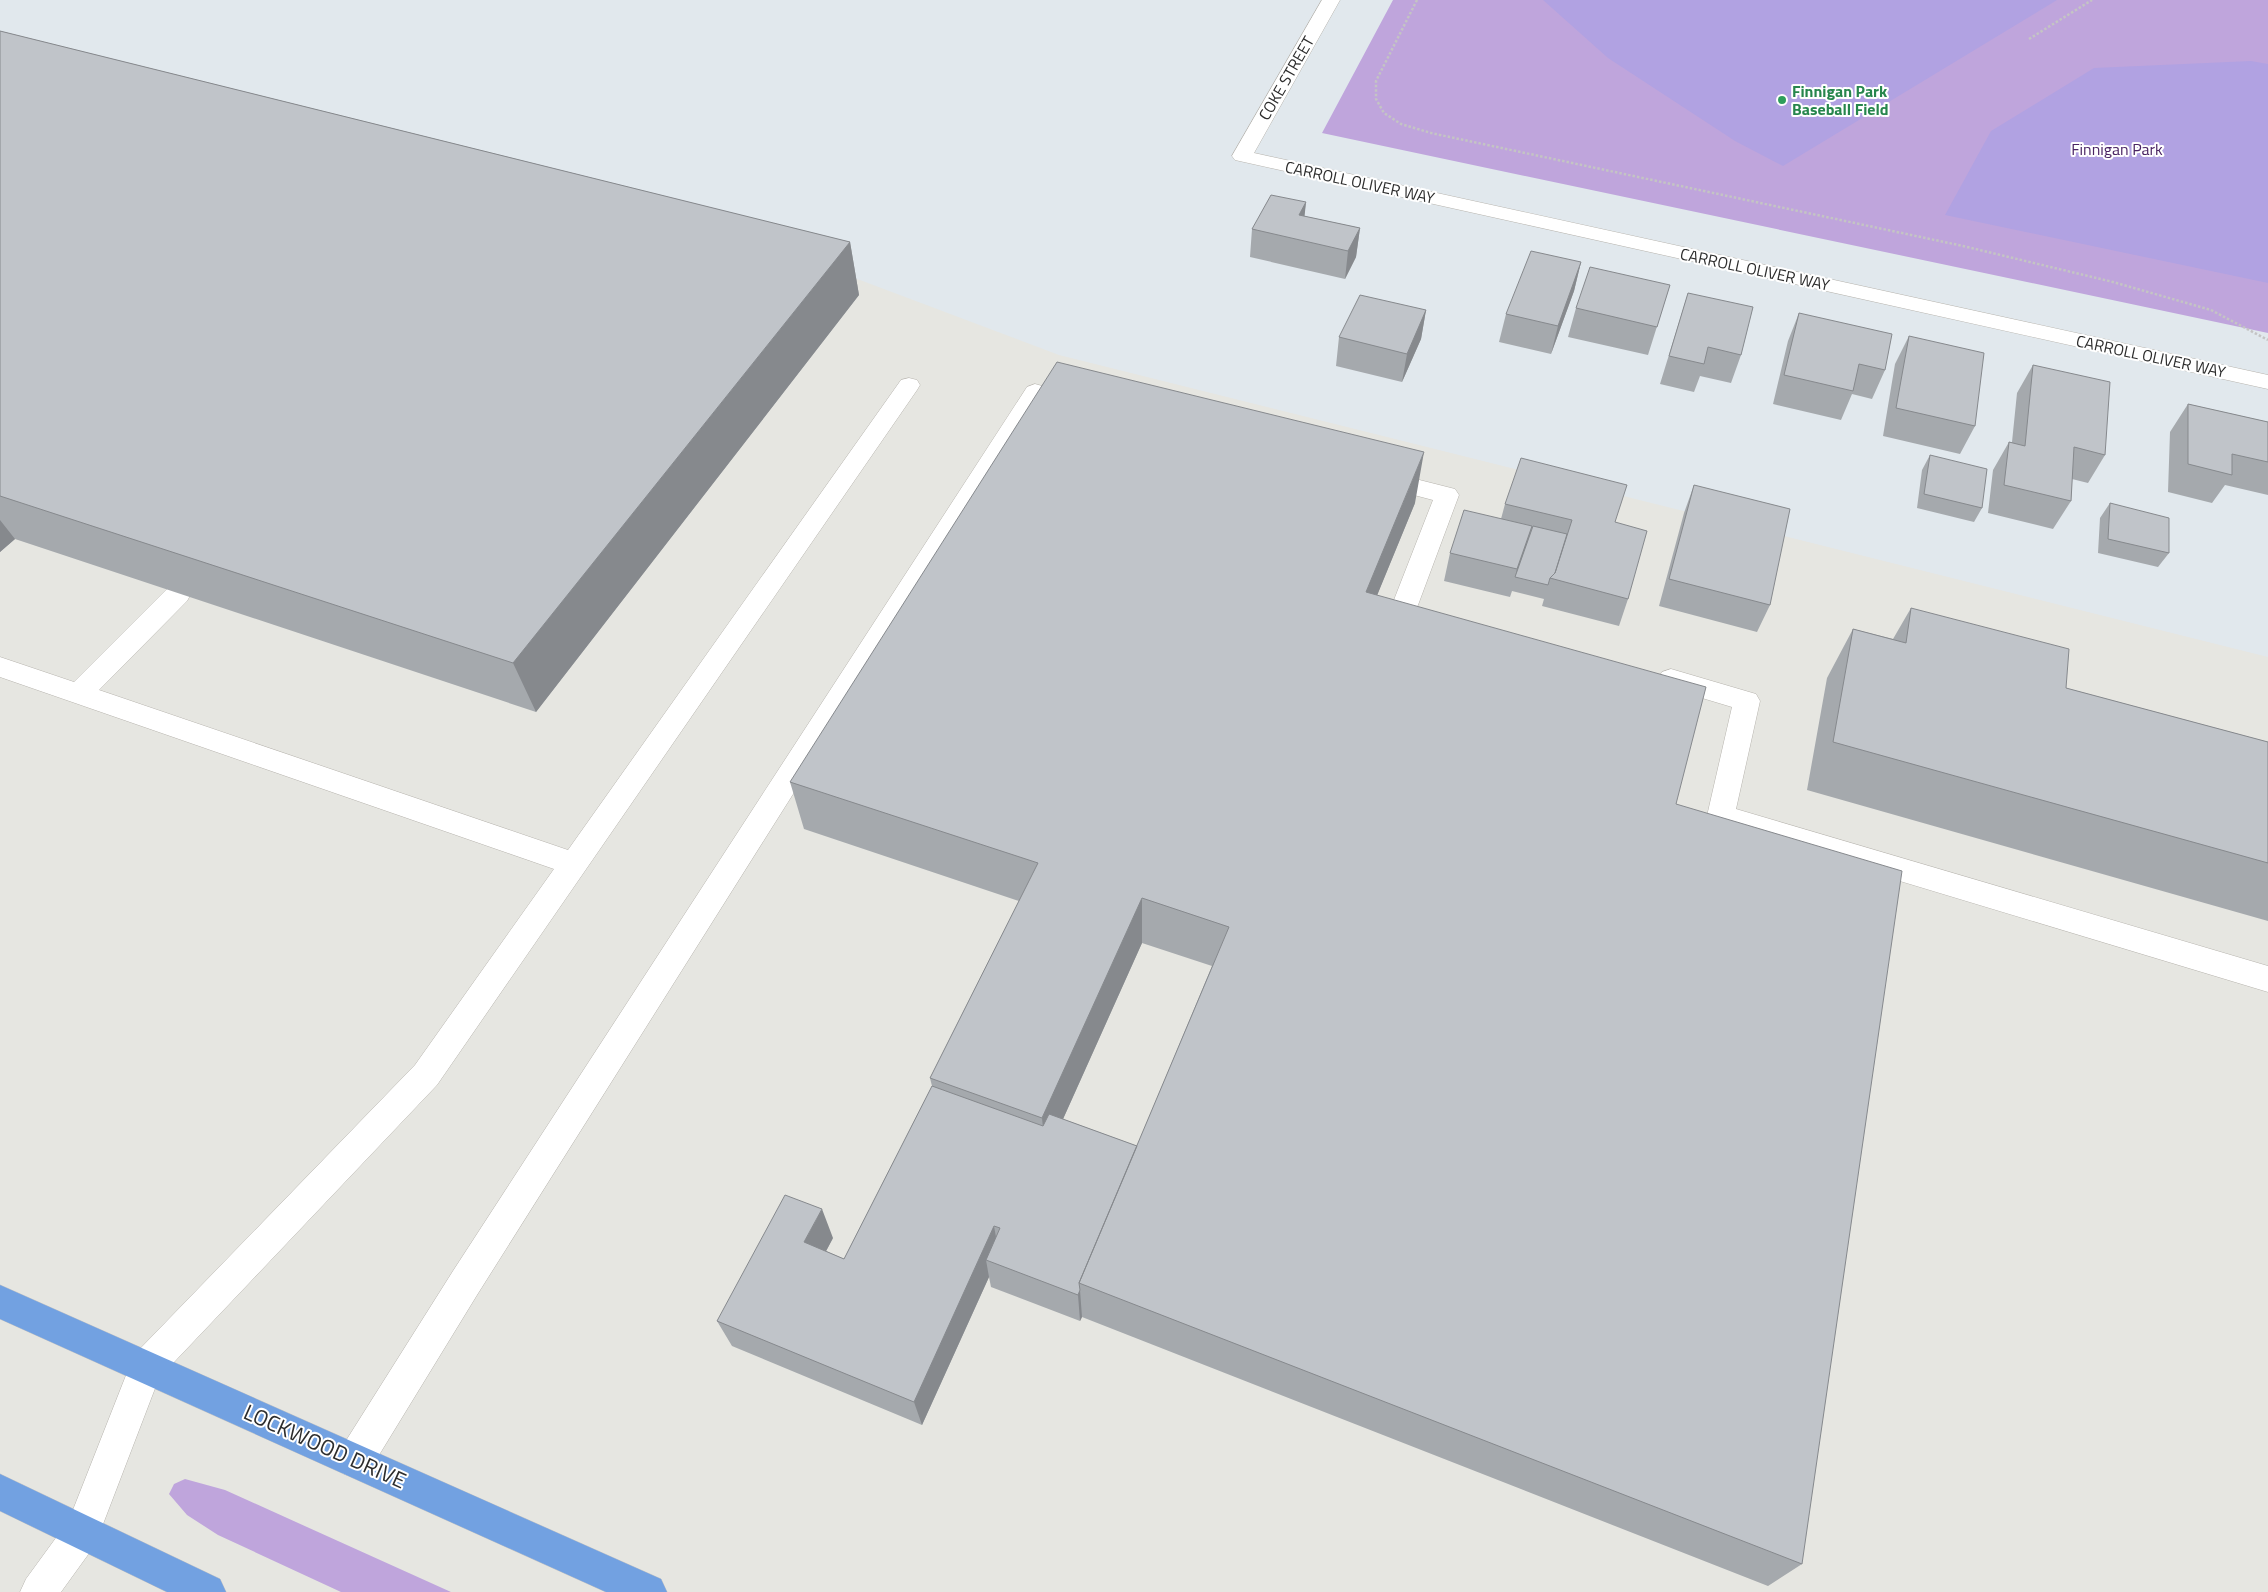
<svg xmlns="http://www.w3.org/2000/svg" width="2268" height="1592" viewBox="0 0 2268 1592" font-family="'Titillium Web',sans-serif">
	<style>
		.industrial { fill: #e6e6e1 }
		.green { fill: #bfa5dc }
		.pitch { fill: #b1a2e2 }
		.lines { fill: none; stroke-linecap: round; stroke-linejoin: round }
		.minor-casing { stroke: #b7b4ae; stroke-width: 1 }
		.major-casing { stroke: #c4c4c4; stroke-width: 1 }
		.path { stroke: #c4c4c4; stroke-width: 2.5; stroke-dasharray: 2.5 2; stroke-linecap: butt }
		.minor { fill: #fff; fill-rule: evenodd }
		.major { fill: #72a1e1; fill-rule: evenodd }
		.wall { fill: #a5a9ad; fill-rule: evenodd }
		.shaded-wall { fill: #86898d }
		.building { fill: #c0c4c9; stroke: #86898d }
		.leisure-dot { fill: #2e9e5b; stroke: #fff; stroke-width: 2 }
		.labels { text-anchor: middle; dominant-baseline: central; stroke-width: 4; stroke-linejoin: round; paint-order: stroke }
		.far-street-label { font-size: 16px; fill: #2d2d2d; stroke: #fff }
		.far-leisure-label { font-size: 16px; font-weight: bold; fill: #27864d; stroke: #fff; text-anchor: start }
		.far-park-label { font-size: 16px; fill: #4a2463; stroke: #fff }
		.near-street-label { font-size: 22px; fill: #2d2d2d; stroke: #fff }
	</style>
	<rect width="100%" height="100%" fill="#e1e8ed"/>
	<path class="industrial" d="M0,60L860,280L1059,355L2268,657V1592H0Z"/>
	<path class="green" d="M1393,0H2268V333L1322,133Z
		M185,1479L225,1490L451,1592H341L218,1535L187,1515L169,1494L174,1484Z"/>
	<path class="pitch" d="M1543,0H2057L1783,166L1735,141L1608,58Z
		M2251,61L2268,64V283L1945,215L1991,131L2094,68Z"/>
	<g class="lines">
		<g class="minor-casing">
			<path id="minor" d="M1322,0H1340L1254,153L2268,375V389L1235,160L1232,156Z
				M909,378L917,380L920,385L917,390L437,1085L159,1378L95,1545L61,1592H20L26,1579L69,1520L134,1355L415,1065L554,869L0,677V657L74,682L169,587L178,585L187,587L191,594L187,601L99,690L568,850L901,380Z
				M1035,384L1082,397L1085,402L1082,407L1074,410L1041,401L477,1295L368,1473L355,1478L342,1473L337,1460L342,1447L453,1271L1027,387Z
				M1380,470L1455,489L1459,495L1418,605L1414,612L1405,614L1396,612L1392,605L1433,500L1372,484L1368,478L1372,472Z
				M1671,669L1756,694L1760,701L1736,809L2268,966V992L1711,824L1707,816L1732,707L1662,686L1658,679L1662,672Z"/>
		</g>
		<g class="major-casing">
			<path id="major" d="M0,1285L661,1579L667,1592H606L0,1319Z
				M0,1474L220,1579L226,1592H167L0,1511Z"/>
		</g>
		<path class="path" d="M1417,0L1376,81V99L1384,113L1401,124L1431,133L1963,246L2113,282L2211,310L2268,340
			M2029,39L2092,0"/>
		<use href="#minor" class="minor"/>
		<use href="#major" class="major"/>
	</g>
	<path class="wall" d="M0,31L850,242L859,295L536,712L15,539L0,552Z
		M1306,202L1304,216L1360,228L1356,257L1345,279L1250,257L1252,229Z
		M1581,262L1574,291L1551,354L1499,342L1506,314Z
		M1670,285L1648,355L1568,337L1576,308Z
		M1688,293L1741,355L1731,383L1700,376L1694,392L1660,384Z
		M1426,310L1421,339L1402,382L1336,366L1339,337Z
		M1799,313L1885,370L1872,399L1852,394L1841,420L1773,404L1788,341Z
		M1909,336L1975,426L1960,454L1883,436L1895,364Z
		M2033,365L2105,455L2088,483L2072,479L2071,501L2053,529L1988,513L1993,470L2009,442H2012L2017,393Z
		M2188,404L2268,422V495L2225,485L2212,503L2168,492L2170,432Z
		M1930,455L1982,508L1974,522L1917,508L1922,470Z
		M1694,485L1770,605L1757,632L1659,606L1684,513Z
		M1415,503L1377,595L1676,804L1802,1564L1768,1586L1082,1317L1080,1321L991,1287L989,1277L922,1425L732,1346L717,1321L833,1238L826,1251L844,1259L932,1086L930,1078L1019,901L804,829L790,782ZM1142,943L1212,966L1137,1146L1063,1119Z
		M2110,503L2169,553L2158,567L2098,553L2100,518Z
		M1505,504L1615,522L1628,599L1619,626L1542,606L1544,599L1512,591L1510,597L1444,581L1450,553L1501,519Z
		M1911,608L2066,688L2268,742V921L1807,790L1827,678L1853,629L1893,639Z"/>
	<path class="shaded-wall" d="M1306,202L1303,231L1299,215Z
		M1360,228L1356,257L1345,279L1348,251Z
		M850,242L859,295L536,712L513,663Z
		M1581,262L1574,291L1551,354L1558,326Z
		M1426,310L1421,339L1402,382L1407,354Z
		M1424,452L1415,503L1358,642L1366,592Z
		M0,520L15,539L0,552Z
		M1532,526L1524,554L1515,577L1510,597L1517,569Z
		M1142,898V943L1046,1157L1042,1118Z
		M822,1209L833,1238L816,1270L804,1242Z
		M994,1226L999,1254L986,1260L989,1277L922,1425L914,1402Z
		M1080,1290L1082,1317L1080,1321L1078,1295Z"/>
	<path class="building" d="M0,31L850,242L513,663L0,496Z
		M1271,195L1306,202L1299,215L1360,228L1348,251L1252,229Z
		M1531,251L1581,262L1558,326L1506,314Z
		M1590,267L1670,285L1657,327L1576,308Z
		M1688,293L1753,307L1741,355L1708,347L1704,364L1669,356Z
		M1360,295L1426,310L1407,354L1339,337Z
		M1799,313L1892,334L1885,370L1859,364L1853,391L1784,375Z
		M1909,336L1984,353L1975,426L1896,408Z
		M1057,362L1424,452L1366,592L1706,687L1676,804L1902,871L1802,1564L1079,1283L1229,927L1142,898L1042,1118L930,1078L1038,863L790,782Z
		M2033,365L2110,382L2105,455L2074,447L2071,501L2004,485L2009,442L2025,446Z
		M2188,404L2268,422V462L2232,454V475L2188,464Z
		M1930,455L1987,469L1982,508L1924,494Z
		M1521,458L1627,485L1615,522L1647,531L1628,599L1550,578L1555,573L1572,520L1505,504Z
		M1694,485L1790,509L1770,605L1669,579Z
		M2110,503L2169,518V553L2108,539Z
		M1464,510L1532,526L1517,569L1450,553Z
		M1533,526L1567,534L1555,573L1550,578L1548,585L1515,577Z
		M1911,608L2069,649L2066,688L2268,742V863L1833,742L1853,629L1906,643Z
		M932,1086L1043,1126L1049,1114L1137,1146L1079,1283L1080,1290L1078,1295L986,1260L1000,1228L994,1226L914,1402L717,1321L785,1195L822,1209L804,1242L844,1259Z"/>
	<circle class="leisure-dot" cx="1782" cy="100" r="5"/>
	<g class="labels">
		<g class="far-street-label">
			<text transform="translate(1286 78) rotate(-60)">COKE STREET</text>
			<text transform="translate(1360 182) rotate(12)">CARROLL OLIVER WAY</text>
			<text transform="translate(1755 269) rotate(12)">CARROLL OLIVER WAY</text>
			<text transform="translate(2151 356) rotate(12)">CARROLL OLIVER WAY</text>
		</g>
		<g class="far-leisure-label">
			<text x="1792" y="91">Finnigan Park<tspan x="1792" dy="18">Baseball Field</tspan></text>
		</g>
		<g class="far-park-label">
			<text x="2117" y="149">Finnigan Park</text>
		</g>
		<g class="near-street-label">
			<text transform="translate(325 1446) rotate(24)">LOCKWOOD DRIVE</text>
		</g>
	</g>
</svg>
